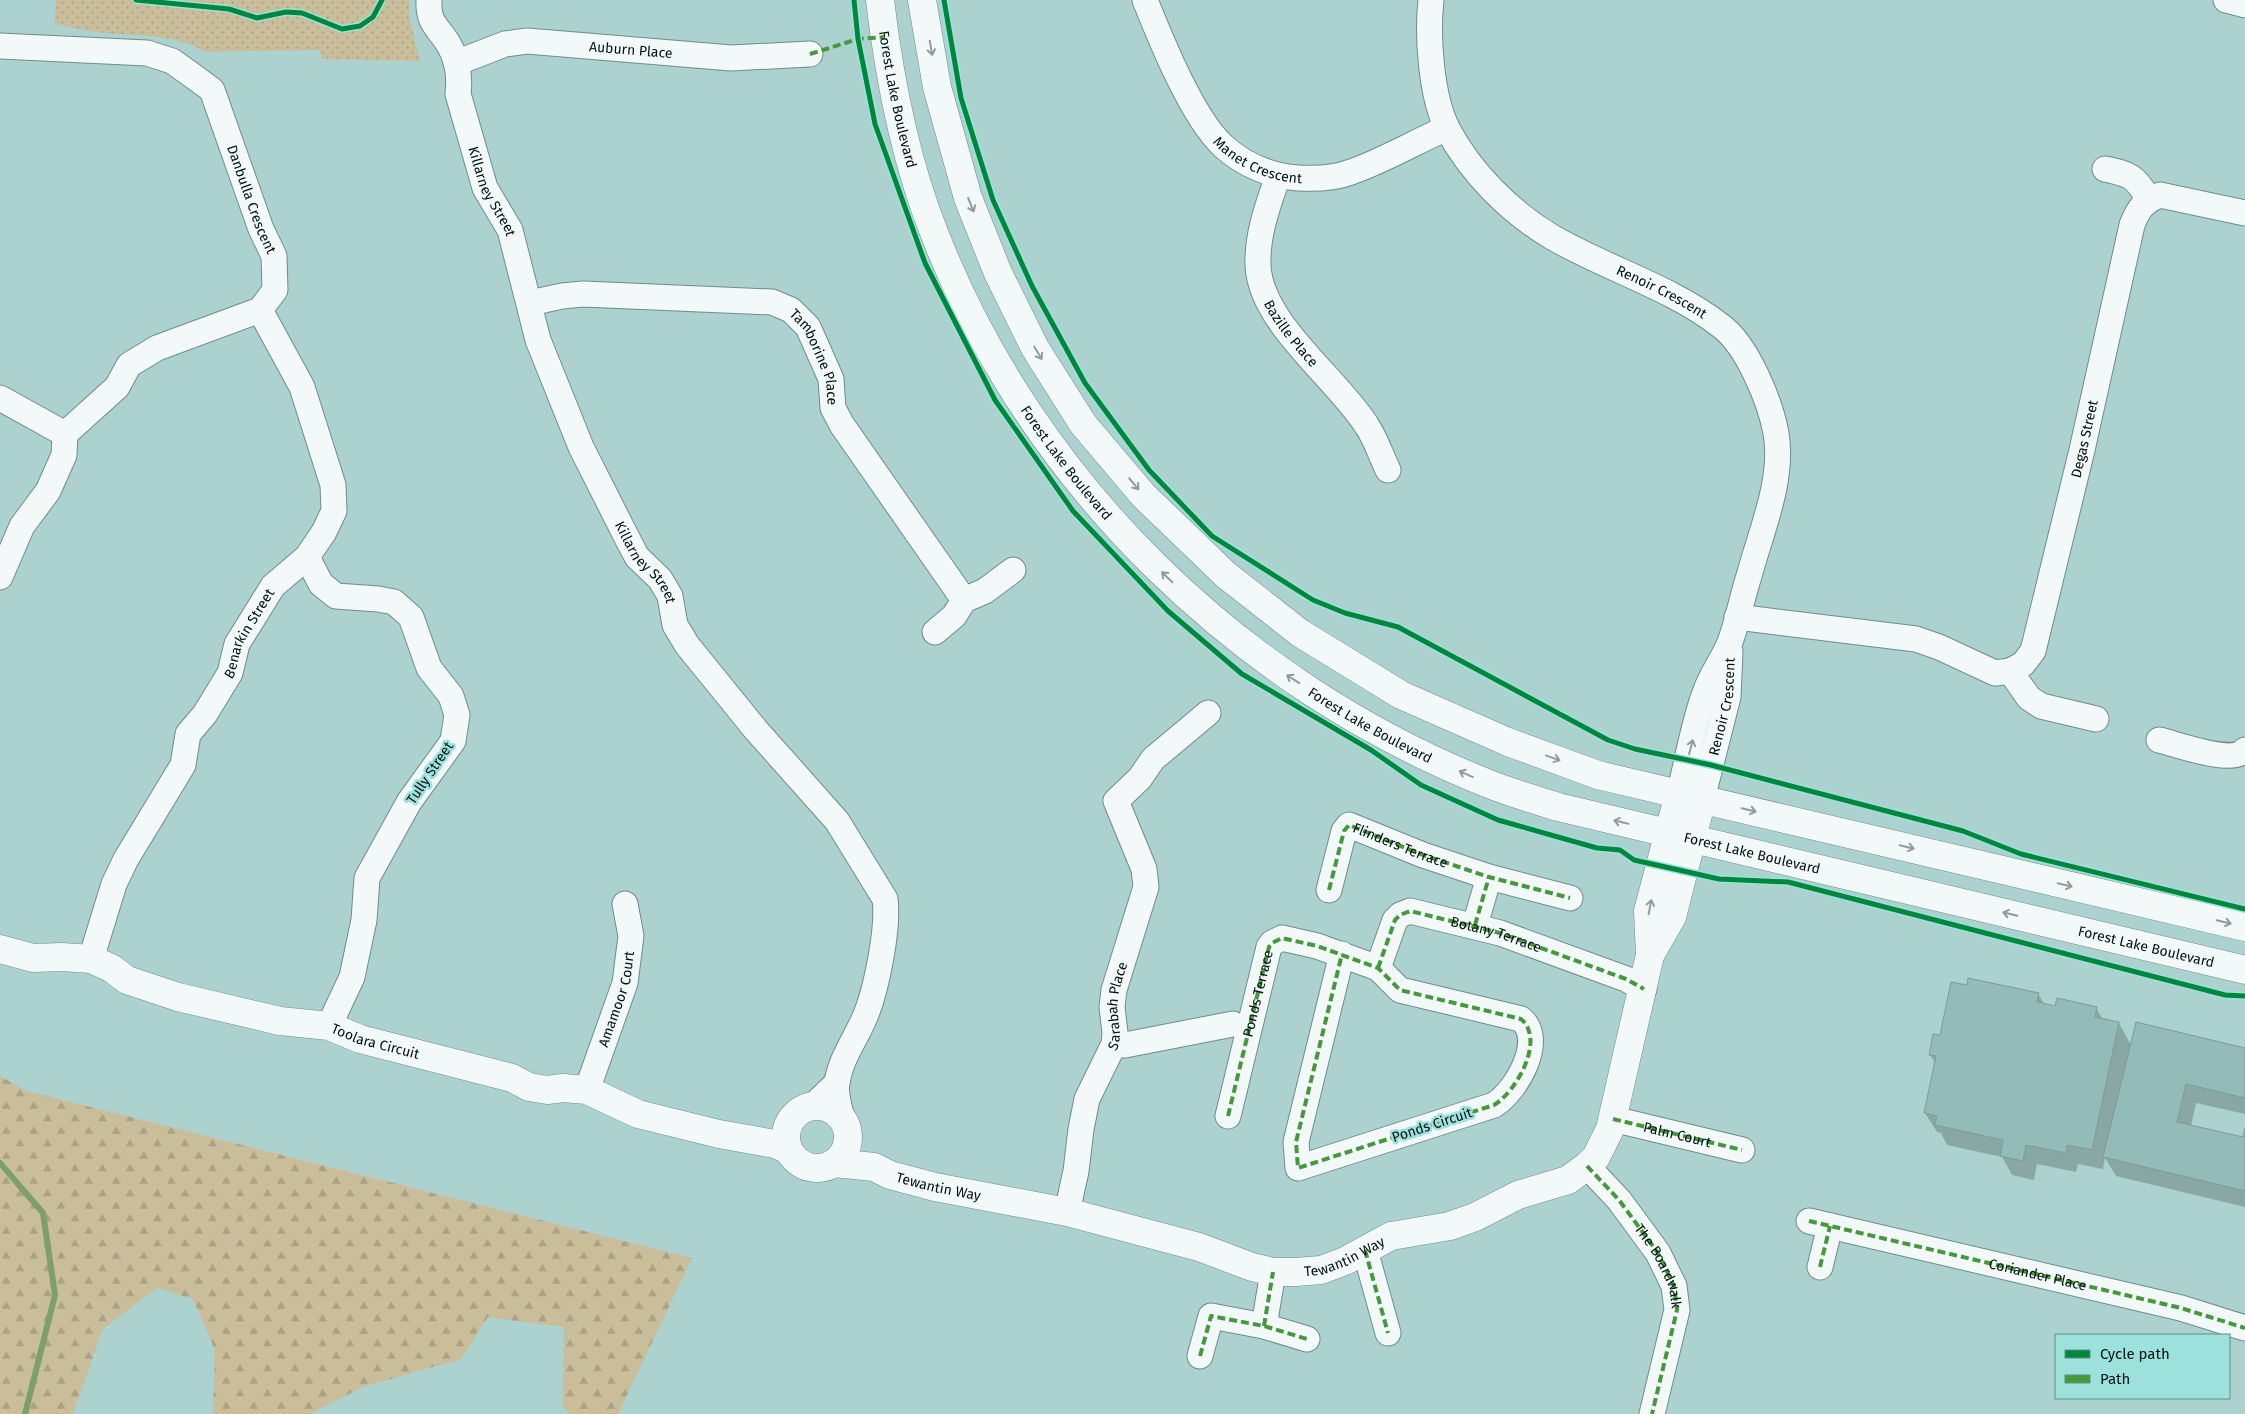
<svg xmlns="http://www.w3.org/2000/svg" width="2245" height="1414" viewBox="0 0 2245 1414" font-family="'Fira Sans',sans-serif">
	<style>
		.forest { fill: url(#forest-firs) }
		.park { fill: url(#park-dots) }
		.shadow { fill: #0003 }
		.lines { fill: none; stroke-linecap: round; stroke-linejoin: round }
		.stream { stroke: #7c9f6c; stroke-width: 6 }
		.building { fill: #93bbb8; stroke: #7d9b99 }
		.street-casing { stroke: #6f8d8b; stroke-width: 27 }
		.secondary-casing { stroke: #6f8d8b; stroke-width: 29 }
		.street { stroke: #f3f8f8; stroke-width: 25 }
		.secondary { stroke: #f3f8f8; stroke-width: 28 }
		.quiet { stroke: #46983c; stroke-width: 4; stroke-dasharray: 8 4; stroke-linecap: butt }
		.cycleway-casing { stroke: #9de1dc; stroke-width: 8 }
		.cycleway { stroke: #00873e; stroke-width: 5 }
		.oneway { stroke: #929c9c }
		.labels { text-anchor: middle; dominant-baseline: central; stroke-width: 5; stroke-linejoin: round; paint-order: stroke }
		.street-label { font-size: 14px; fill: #001211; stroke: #9de1dc }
	</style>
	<defs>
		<pattern id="forest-firs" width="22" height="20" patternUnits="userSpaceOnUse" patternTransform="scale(1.25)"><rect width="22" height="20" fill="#c9bd9a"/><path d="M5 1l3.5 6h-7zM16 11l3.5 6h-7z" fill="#aba184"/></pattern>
		<pattern id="park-dots" width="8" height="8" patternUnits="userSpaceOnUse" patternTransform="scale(1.25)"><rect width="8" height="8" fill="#c9bd9a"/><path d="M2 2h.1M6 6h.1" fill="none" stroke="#aba184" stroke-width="1.8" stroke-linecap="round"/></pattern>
	</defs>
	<rect width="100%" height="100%" fill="#acd2cf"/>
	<path class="forest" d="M0,1076L27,1091L692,1258L618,1414H569L563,1405L564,1327L488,1317L461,1359L363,1387L310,1414H213L215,1350L193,1299L157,1288L103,1329L73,1414H0Z"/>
	<path class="park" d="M56,0H409V16L420,61L322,59L319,50L205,52C175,32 132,37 98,32C83,30 69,27 55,24Z"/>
	<path class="shadow" d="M2038,994L2045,1005L2056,1007L2096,1008L2103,1020L2119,1023L2131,1045L2245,1049V1114L2196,1103L2191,1126L2244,1139L2245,1133V1207L2116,1176L2105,1158L2103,1169L2078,1164L2076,1172L2037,1164L2034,1180L2012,1175L2002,1157L1947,1145L1941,1133L1937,1132L1925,1113L1936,1064L1930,1055L1941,1037Z"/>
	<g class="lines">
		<path class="stream" d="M0,1163L43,1213L55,1295L25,1414"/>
	</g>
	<path class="building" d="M1968,978L2039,993L2037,1002L2055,1006L2057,998L2097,1007L2095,1017L2119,1022L2092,1150L2067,1145L2066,1153L2026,1145L2023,1161L2000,1156L2003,1140L1935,1125L1937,1116L1924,1113L1936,1056L1929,1055L1933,1034L1940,1035L1951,982L1967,985Z
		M2136,1022L2245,1048V1098L2186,1084L2177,1122L2243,1137L2245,1128V1191L2103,1157Z"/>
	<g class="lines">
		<g class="street-casing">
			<g id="street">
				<path id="s1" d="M429,0C428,25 438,26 449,45C458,60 460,77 458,94L485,188L510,230L538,340L581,447L627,538L637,557L660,579L670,596L675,625L687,645L756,730L837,821L885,899C889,927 876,993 864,1019C855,1040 840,1060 837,1083C835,1093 839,1107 842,1117"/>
				<path id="s2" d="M1145,0C1161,40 1192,117 1223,146C1244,165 1271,176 1298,178C1315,179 1335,178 1351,172C1383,161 1415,142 1447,128"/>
				<path id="s3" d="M1431,0C1427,36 1431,97 1448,130C1471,173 1510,212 1552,237C1607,269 1671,287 1721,326C1747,345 1770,401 1776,433C1784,480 1761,531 1749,576C1742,597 1738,621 1730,642C1724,658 1712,673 1706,690C1693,723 1688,760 1679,794"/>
				<path d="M2226,0L2245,5"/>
				<path id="s4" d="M0,46L147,53L172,61L193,76L212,90L261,229L274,256L275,290L260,310L157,348L129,365L117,387L65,434L64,455L48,491L22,526L0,577"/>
				<path id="s5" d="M456,63L505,44L527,41L731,58L810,54"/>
				<path d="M2105,169C2129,174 2136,176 2148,199"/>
				<path id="s6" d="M1278,176C1268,205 1257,234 1258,265C1260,323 1337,378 1367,426C1376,439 1381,456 1388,470"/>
				<path id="s7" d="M530,303L562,296L583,294L772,302L791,310L808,327L831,379L833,408L842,425L964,600"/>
				<path d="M0,398L65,434"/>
				<path d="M307,557L321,584L336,596L378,599L394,602L411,617L429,668L451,696L457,715L453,741L409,802L367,878L364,920L352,977L329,1026"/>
				<path id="s8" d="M1737,617L1916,639L1939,647L1995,673L2010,671L2023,664L2033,651L2082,450L2132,225C2138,209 2144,201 2160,195L2245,213"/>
				<path d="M935,632L954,616L964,600L985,591L1013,570"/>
				<path d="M2010,671L2029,698L2041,706L2096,719"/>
				<path d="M2159,740C2177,744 2232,765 2245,750"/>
				<path id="s9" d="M1702,799L1728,697L1730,652"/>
				<path id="s10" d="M1329,890L1344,831L1349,825L1423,855L1489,877L1570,898"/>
				<path d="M1475,925L1489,877"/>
				<path id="s11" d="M91,959L114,884L126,859L183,765L188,734L205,714L230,673L237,644L273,586L307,557L324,532L334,511L333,485L302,387L260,310"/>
				<path id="s12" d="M1378,968L1395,920L1400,915L1410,911L1500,933L1626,979L1644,989"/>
				<path d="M1114,1044L1125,1045L1233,1024"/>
				<path id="s13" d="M587,1090L625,983L631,936L625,904"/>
				<path d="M813,1106L837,1083"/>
				<path d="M1228,1116L1269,947L1272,943L1282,938L1317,946L1378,968L1400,990L1521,1019C1546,1040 1516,1092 1494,1105L1298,1168L1296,1142L1342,954"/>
				<path id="s14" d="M1613,1119L1742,1150"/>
				<path d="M1587,1166L1619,1200L1658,1253L1674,1286L1677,1310L1652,1414"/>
				<path id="s15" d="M1067,1212L1076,1171L1081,1129L1087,1099L1114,1044L1115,1033L1112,1007L1114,990L1146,887L1144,869L1116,801L1140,778L1153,759L1208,713"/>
				<path id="s16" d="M1809,1221L2181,1308L2245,1328"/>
				<path d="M1365,1250L1388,1333"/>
				<path d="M1820,1267L1830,1226"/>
				<path d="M1264,1326L1273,1272"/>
				<path d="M1200,1356L1211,1316L1264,1326L1307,1339"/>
			</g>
		</g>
		<g class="secondary-casing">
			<g id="secondary">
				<path id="s17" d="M880,0C889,76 906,163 935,235C1033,485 1240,685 1489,784C1512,793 1535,800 1558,807L2245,970"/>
				<path d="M922,0L937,87L968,198L998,273L1035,348L1083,424L1143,495L1226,575L1300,633L1401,695L1508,742L1598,775L2245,927"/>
				<path id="s18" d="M0,949L33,958L62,957L91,959L111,968L127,980L178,997L280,1021L329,1026L360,1039L512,1078L529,1087L547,1090L563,1088L587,1090L638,1114L719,1134L775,1144L787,1149"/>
				<path d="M1650,955L1672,917L1702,799"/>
				<circle cx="817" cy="1137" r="31"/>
				<path id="s19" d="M834,1163L874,1167L890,1175L935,1187L1067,1212L1199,1247L1252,1267L1273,1272H1296L1321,1270L1345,1261L1391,1236L1450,1226L1475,1217L1518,1195L1568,1180L1587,1166L1596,1157L1610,1129L1650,955L1648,911L1679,794"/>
			</g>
		</g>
		<use href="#street" class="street"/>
		<use href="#secondary" class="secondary"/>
		<g class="quiet">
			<path d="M810,54L858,39L885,37"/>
			<path d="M1329,890L1344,831L1349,825L1423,855L1489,877L1570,898"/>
			<path d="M1475,925L1489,877"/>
			<path d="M1378,968L1395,920L1400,915L1410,911L1500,933L1626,979L1644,989"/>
			<path id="s20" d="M1228,1116L1269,947L1272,943L1282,938L1317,946L1378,968L1400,990L1521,1019C1546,1040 1516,1092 1494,1105L1298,1168L1296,1142L1342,954"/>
			<path d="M1613,1119L1742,1150"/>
			<path id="s21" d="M1587,1166L1619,1200L1658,1253L1674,1286L1677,1310L1652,1414"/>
			<path d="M1809,1221L2181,1308L2245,1328"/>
			<path d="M1365,1250L1388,1333"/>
			<path d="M1820,1267L1830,1226"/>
			<path d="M1264,1326L1273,1272"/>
			<path d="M1200,1356L1211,1316L1264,1326L1307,1339"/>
		</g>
		<g class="cycleway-casing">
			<path id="cycleway" d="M136,0L229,9L257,18L286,12L302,13L342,29L360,26L373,17L382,0
				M854,0L858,39L875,124L925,263L995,400L1073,511L1168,611L1242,674L1371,750L1421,785L1498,820L1597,848L1620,850L1634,860L1719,879L1788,882L2225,995L2245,996
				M944,0L961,98L993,200L1032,286L1085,383L1149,470L1212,536L1313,600L1345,613L1398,627L1608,740L1635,749L1711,765L1963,831L2021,854L2245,909"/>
		</g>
		<use href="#cycleway" class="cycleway"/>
	</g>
	<defs><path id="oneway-shaft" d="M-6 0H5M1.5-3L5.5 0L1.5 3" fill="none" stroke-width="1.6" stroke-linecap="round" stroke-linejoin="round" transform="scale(1.25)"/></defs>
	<g class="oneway">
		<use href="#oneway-shaft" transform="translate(931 48) rotate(80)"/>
		<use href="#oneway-shaft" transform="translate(971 205) rotate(68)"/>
		<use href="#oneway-shaft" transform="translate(1038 353) rotate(59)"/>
		<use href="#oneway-shaft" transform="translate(1134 484) rotate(50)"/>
		<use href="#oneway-shaft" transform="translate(1167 577) rotate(-136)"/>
		<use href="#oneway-shaft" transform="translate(1293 679) rotate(-147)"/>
		<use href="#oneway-shaft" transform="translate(1691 747) rotate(-75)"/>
		<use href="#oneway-shaft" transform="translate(1553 758) rotate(20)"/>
		<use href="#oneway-shaft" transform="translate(1466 774) rotate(-156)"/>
		<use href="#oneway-shaft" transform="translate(1749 810) rotate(13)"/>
		<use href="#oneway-shaft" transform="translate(1621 822) rotate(-167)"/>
		<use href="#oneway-shaft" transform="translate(1907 847) rotate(13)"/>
		<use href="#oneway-shaft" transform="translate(2065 885) rotate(13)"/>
		<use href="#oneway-shaft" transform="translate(1650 907) rotate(-79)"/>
		<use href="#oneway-shaft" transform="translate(2010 914) rotate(-167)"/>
		<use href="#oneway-shaft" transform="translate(2224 922) rotate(13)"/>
	</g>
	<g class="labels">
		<g class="street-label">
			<text stroke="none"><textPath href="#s5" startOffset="179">Auburn Place</textPath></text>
			<text stroke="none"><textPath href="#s17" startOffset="101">Forest Lake Boulevard</textPath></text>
			<text stroke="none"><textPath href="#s2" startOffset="205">Manet Crescent</textPath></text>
			<text stroke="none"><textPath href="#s1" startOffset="205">Killarney Street</textPath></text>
			<text stroke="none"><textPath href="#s4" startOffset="339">Danbulla Crescent</textPath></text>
			<text stroke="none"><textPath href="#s3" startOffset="406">Renoir Crescent</textPath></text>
			<text stroke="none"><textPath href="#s6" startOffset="169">Bazille Place</textPath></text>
			<text stroke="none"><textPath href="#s7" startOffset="318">Tamborine Place</textPath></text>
			<text stroke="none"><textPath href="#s8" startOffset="531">Degas Street</textPath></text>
			<text stroke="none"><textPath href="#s17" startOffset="506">Forest Lake Boulevard</textPath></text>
			<text stroke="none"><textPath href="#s1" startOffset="610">Killarney Street</textPath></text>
			<text stroke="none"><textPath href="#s11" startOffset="366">Benarkin Street</textPath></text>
			<text stroke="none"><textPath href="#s9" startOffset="95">Renoir Crescent</textPath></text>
			<text stroke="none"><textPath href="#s17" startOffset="911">Forest Lake Boulevard</textPath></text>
			<text transform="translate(430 773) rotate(-56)">Tully Street</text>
			<text stroke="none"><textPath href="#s10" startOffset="124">Flinders Terrace</textPath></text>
			<text stroke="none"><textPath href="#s17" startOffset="1316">Forest Lake Boulevard</textPath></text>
			<text stroke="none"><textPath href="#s12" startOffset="158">Botany Terrace</textPath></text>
			<text stroke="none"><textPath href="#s17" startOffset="1721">Forest Lake Boulevard</textPath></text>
			<text stroke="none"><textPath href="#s20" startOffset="126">Ponds Terrace</textPath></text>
			<text stroke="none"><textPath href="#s13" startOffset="96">Amamoor Court</textPath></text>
			<text stroke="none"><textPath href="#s15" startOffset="215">Sarabah Place</textPath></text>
			<text stroke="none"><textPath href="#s18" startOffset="391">Toolara Circuit</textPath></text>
			<text transform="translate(1432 1125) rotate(-18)">Ponds Circuit</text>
			<text stroke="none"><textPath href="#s14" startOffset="66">Palm Court</textPath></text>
			<text stroke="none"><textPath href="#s19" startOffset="108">Tewantin Way</textPath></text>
			<text stroke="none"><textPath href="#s19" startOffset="528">Tewantin Way</textPath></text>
			<text stroke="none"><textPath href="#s21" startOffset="125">The Boardwalk</textPath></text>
			<text stroke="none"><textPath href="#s16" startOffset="235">Coriander Place</textPath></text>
		</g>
	</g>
	<rect x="2055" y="1334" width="175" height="65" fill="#9de1dc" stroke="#5e8e8b"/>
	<rect x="2065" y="1350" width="25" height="8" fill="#00873e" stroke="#5e8e8b"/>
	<text x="2100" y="1359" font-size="15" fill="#001211">Cycle path</text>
	<rect x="2065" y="1375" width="25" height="8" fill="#46983c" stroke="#5e8e8b"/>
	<text x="2100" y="1384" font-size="15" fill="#001211">Path</text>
</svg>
